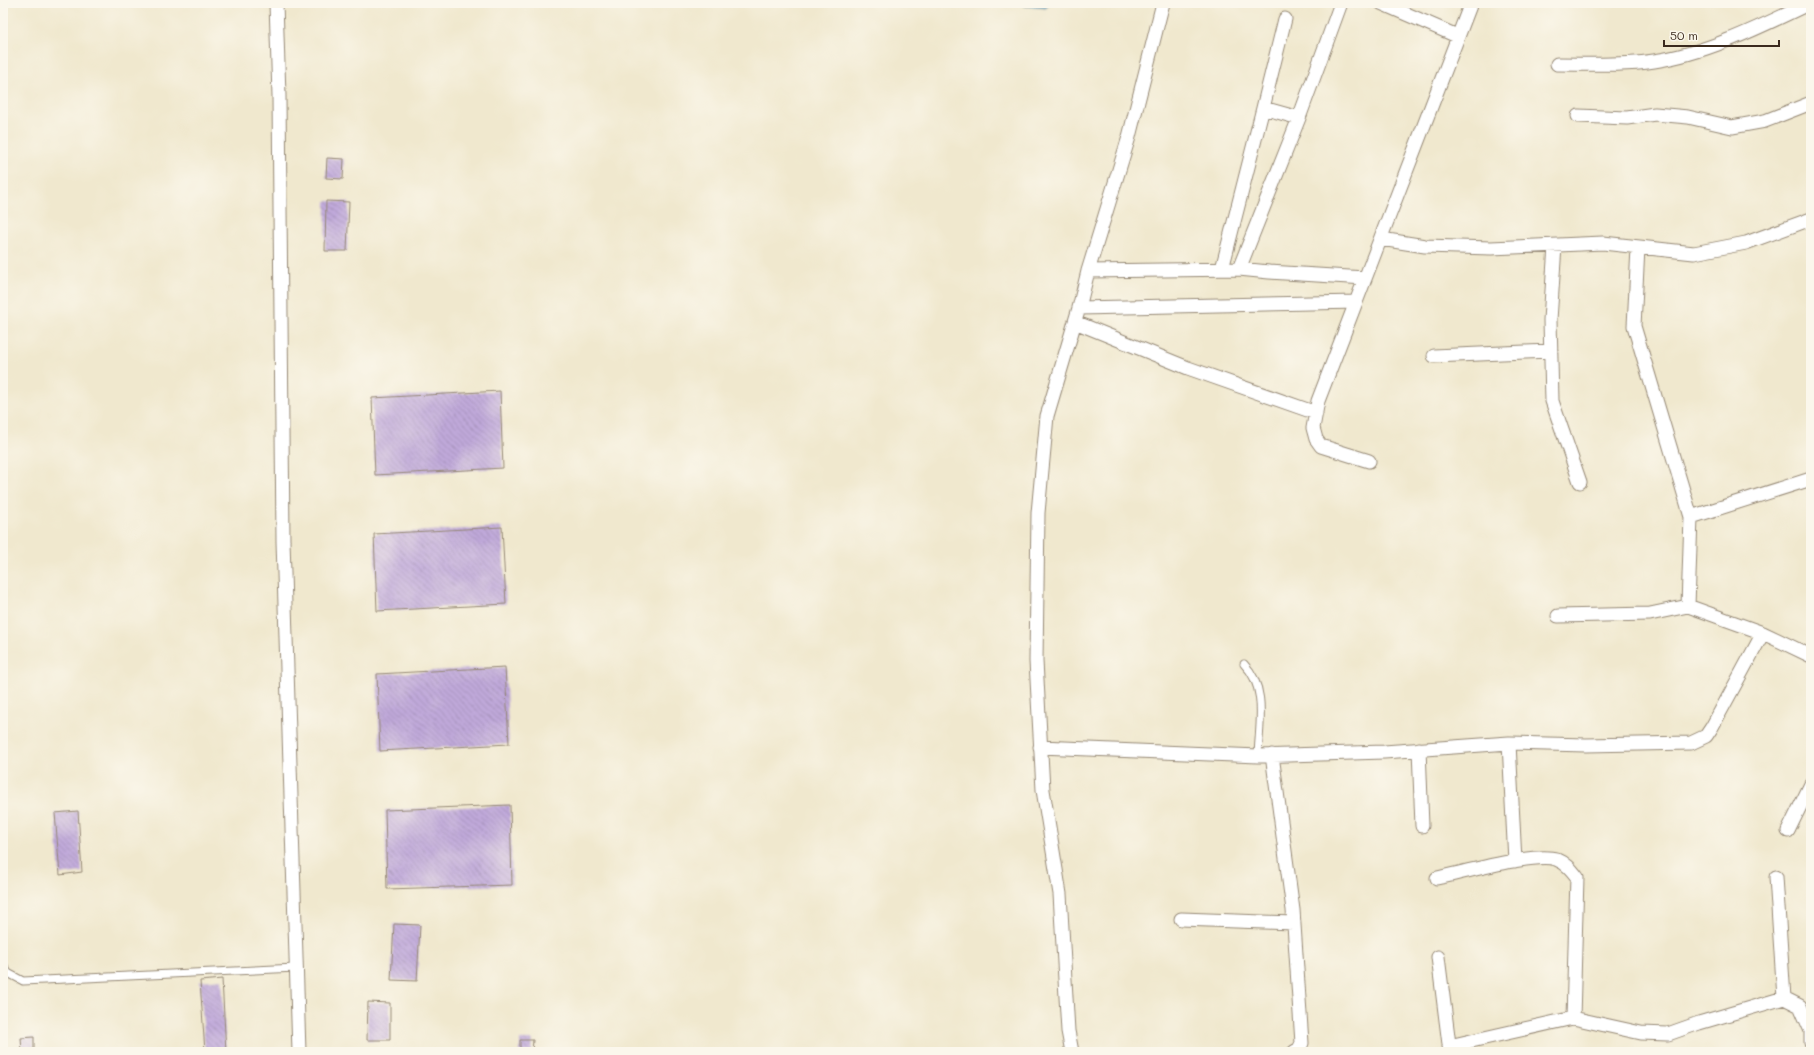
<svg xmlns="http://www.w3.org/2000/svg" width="1814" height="1055" viewBox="0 0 1814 1055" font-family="Mali,sans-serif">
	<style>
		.water { fill: #5ab0d7; stroke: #4a6d7a }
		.building { fill: url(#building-back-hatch) }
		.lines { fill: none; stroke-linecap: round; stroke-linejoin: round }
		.lane-casing { stroke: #968976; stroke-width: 9 }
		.street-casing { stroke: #968976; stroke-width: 15 }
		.lane { stroke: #fff; stroke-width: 7 }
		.street { stroke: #fff; stroke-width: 13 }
	</style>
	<defs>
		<pattern id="building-back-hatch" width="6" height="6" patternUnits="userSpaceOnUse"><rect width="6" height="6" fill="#c0a9da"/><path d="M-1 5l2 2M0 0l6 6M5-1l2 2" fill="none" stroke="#9d8ab0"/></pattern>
	</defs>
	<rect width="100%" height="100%" fill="#fbf7ec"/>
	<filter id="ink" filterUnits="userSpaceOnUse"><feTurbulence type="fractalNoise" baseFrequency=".025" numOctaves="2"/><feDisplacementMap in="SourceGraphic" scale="8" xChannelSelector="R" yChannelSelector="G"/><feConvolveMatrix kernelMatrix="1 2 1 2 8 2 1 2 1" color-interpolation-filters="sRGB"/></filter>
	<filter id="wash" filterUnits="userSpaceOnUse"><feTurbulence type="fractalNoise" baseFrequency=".012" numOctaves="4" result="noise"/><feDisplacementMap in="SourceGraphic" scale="16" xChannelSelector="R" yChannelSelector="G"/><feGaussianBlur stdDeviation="0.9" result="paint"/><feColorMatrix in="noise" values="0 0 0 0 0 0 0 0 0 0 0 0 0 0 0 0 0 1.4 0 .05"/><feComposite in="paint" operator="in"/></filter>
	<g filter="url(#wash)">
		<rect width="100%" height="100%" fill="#f0e8ce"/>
		<path class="water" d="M1020,3H1049L1046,8L1025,6Z"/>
		<g id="blocks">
			<path class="building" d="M327,158L344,159L343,179L326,178Z
				M326,201L349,202L347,251H325Z
				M500,391L503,468L375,475L372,398Z
				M502,527L506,604L377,611L374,534Z
				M505,667L509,744L380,751L377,674Z
				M510,805L512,885L387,889L385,810Z
				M78,811L82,872L60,875L55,813Z
				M394,924L420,925L417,981L391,980Z
				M222,979L226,1052H205L200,981Z
				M368,1002L390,1003V1040H367Z
				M34,1037V1052H22L21,1038Z
				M520,1040H533L532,1052H520Z"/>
		</g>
	</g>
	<g filter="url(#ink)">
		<use href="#blocks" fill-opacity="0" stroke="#968976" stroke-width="1"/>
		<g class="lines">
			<g class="lane-casing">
				<path id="lane" d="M1244,664C1268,688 1259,725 1258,756
					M3,964L8,973L23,981L296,968"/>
			</g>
			<g class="street-casing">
				<path id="street" d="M276,3L279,96L283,541L299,1052
					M1381,3L1457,36
					M1285,19L1263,108L1299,118
					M1557,64C1589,64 1622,66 1654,61C1706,54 1762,26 1810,3
					M1578,116L1627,118L1655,114L1688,117L1732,127L1765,121L1811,103
					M1381,239L1425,246L1491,248L1603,243L1694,253L1746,243L1811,219
					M1555,246L1550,320L1552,401L1580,482
					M1638,248L1634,326L1691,517L1688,606
					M1222,269L1263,108
					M1239,269L1269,272L1365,278
					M1088,271L1239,269L1299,118L1341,3
					M1079,308L1356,302
					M1075,322L1188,368L1316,413
					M1434,356L1551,351
					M1369,461L1321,446L1316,439L1313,428L1318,401L1471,3
					M1691,517L1811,479
					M1558,616L1650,614L1688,606L1763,633L1811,656
					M1509,743L1515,861
					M1040,747L1258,756L1384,752L1509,743L1586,745L1691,743L1706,736L1712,727L1763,633
					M1419,749L1422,826
					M1272,755L1293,910L1302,1043L1299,1049L1294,1052
					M1788,831L1811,784
					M1776,877L1784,998
					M1437,878C1462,873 1535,852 1556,859C1566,863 1571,869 1577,877L1573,1018
					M1181,919L1294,923
					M1438,957L1450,1052
					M1449,1046L1573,1018L1641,1033L1668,1034L1699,1023L1784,998L1800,1006L1811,1031V1043
					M1072,1052L1068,1031L1060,894L1043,790L1036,661L1038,513L1047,416L1079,308L1088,271L1129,137L1163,3"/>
			</g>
			<use href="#lane" class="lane"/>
			<use href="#street" class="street"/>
		</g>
	</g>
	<rect width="1814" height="1055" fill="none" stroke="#fbf7ec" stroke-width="16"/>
	<path d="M1664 40v6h115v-6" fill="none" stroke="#3b2a1e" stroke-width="2"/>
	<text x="1670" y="40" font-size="12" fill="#3b2a1e" stroke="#fbf7ec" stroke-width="3" paint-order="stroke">50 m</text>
</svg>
